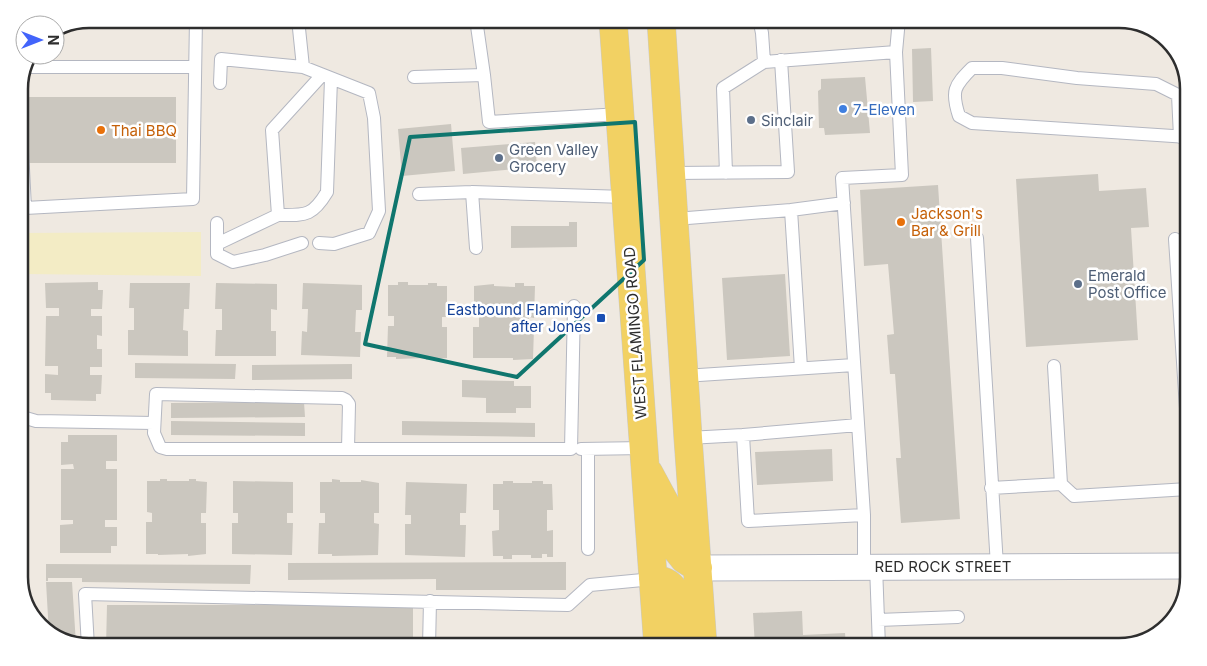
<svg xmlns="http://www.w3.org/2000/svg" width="1207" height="666" viewBox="0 0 1207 666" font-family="Inter,sans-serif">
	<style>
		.sand { fill: #f3ecc5 }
		.building { fill: #cbc7bf }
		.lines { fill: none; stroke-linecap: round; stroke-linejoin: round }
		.service-casing { stroke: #b4b7c1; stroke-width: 14 }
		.minor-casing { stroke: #b4b7c1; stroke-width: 27 }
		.primary-casing { stroke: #c9c9c9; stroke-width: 29 }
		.service { stroke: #fff; stroke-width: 12 }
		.minor { stroke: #fff; stroke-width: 25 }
		.primary { stroke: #f2d163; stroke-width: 28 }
		.marked { fill: none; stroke: #0f766e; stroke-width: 4; stroke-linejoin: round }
		.shop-dot { fill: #3f7fe0; stroke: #fff; stroke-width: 2 }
		.service-dot { fill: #5c6f8a; stroke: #fff; stroke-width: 2 }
		.food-dot { fill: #e8710a; stroke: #fff; stroke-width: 2 }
		.transit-dot { fill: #1a4fb4; stroke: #fff; stroke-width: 2 }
		.labels { text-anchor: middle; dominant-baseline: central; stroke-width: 5; stroke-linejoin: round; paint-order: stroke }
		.shop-label { font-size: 15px; fill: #366cbe; stroke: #fff; text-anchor: start }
		.service-label { font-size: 15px; fill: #4e5e75; stroke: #fff; text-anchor: start }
		.food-label { font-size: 15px; fill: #c56008; stroke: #fff; text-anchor: start }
		.transit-label { font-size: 15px; fill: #164399; stroke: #fff; text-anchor: end }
		.street-label { font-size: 15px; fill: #2e2e2e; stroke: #fff }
		.rim { fill: none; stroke: #2e2e2e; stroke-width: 2.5 }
	</style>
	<rect width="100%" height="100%" fill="#efe9e1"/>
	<path class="sand" d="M201,232V276L22,274L19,233Z"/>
	<path class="building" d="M931,48L933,101L913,102L912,49Z
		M865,77L870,133L825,135L824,128H819L818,91L821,89V79Z
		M26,97H176V163H26Z
		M451,124L455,171L402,176L398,129Z
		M535,142L537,167L463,174L461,148Z
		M1098,174L1099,191L1146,188L1149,227L1131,228L1138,340L1026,347L1016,179Z
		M938,185L960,519L901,523L896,458H901L895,374H890L887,335L894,334L888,264L864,266L860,190Z
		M569,222H577V247L511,248V226H569Z
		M785,274L790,356L727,360L722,278Z
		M98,282V290H103L102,309H91V316H102V336L97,335V349H102V367H90V375H102L101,394H96V401L51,400V393H45V374L58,375V366H45L46,316H59V308H46L45,283Z
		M398,282H408V285H428V283H437V286H447V317H442V327H447V358L426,360V358L396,359V357H387L388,326H394V316H388V285H398Z
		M130,283H190L189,309H184L183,330L188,331V356L128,355V330H134V308H129Z
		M216,283L277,284V310L271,309V331H276V356H215L216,330H222V309H215Z
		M303,283L362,285V310H356L355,332H361L360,357L301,355L302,331L307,332L308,309H302Z
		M515,283H524V286H535L534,318L529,317V328H534L533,359L513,360V358H473V327H479V317H474V286L494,284V286L515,287Z
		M135,363L236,364L235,379L135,378Z
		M352,364V379L252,380V365Z
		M462,380L514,381V386H531V408H516V413H486V398L462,397Z
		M304,402L305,417L171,418V403Z
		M171,421L305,423V436L171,435Z
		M402,421L535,423V437L402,435Z
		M68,435H117V461H106V469H117V520H105V527H117V546H111V553H60V525L73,524V520H61V469H74L73,464L61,465V442H68Z
		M832,449L833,481L757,485L755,452Z
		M160,479H167V481H189V479H196V481L207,482L206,513H201V523H206V554L188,556V554L158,555V554H146V522H152V513L147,512V481H160Z
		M332,479L340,480V482H361V480L379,483V513H374V523L379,524L378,555L332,556V554H318L319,523H325V513H320V482H332Z
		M233,481L293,482V513H287V523H293L292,555L232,554V523H238V513H233Z
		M503,481H513V483H532V481H543V484H552L553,510H547V531L553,530V557H547V554H542V558H531V555H512V559H503V556H493L492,531L499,530V510H493V484H503Z
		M406,482L467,484L466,513H460V525H466L465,557L405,555V524H411V515H405Z
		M566,562V590H436V579L288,580V563Z
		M46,564L251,565L250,584L82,582V578H48V581H46Z
		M46,582H72L76,644L54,638L49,634Z
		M107,605H413V647H106Z
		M802,611L803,635L845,633L846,647H755L753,613Z
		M441,638H453V647H441Z
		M952,641V647H913L912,643Z"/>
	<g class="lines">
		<g class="service-casing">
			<path id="service" d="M298,19L303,67
				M476,19L484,75L489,122L620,114
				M759,19L762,33L764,62L896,52L899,19
				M27,67H195
				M414,77L484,75
				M220,83L221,59L303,67L369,93L374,118L379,211L369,233L334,244L319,243
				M19,90L25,208L193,199L196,19
				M1178,95L1180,137
				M1188,100L1156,84L1077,78L1002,68H972C954,86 951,91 959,116L972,123L1188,137
				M672,173L788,172L781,60
				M726,173L723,88L764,62
				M472,192L476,248
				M419,194L472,192L625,197
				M278,215C305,215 312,217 327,192L331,79
				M675,219L791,210
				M217,223V254L233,262L265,255L302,243
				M977,238L997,566
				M1175,239L1188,439
				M217,244L278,215L272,130L322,75
				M801,368L791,210L844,203
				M684,376L854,365
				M19,416L36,421L154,423
				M858,425L743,435L748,521L864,515
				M688,438L743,435
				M348,449L349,404L346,400L342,398L156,394L154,433L160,447L167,449H571L574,306
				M581,449L644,448
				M588,449V549
				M1061,484L1074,496L1188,489
				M991,488L1061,484L1054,366
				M876,566L879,647
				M864,567V515L842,178L902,175L896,52
				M878,620L958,617
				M88,647L85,594L568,605L590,585L653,579
				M429,647L430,601"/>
		</g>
		<g class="minor-casing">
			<path id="minor" d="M698,568L1188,566"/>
		</g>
		<g class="primary-casing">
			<path id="primary" d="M613,19L658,647
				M661,19L688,438L703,647
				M649,473L670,512L672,539L676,549L684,559L698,568
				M653,579C659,580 666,581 671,586C680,595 679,633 680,647"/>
		</g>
		<use href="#service" class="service"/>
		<use href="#minor" class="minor"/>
		<use href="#primary" class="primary"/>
	</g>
	<path class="marked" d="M635,122L644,260L517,377L365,344L410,137Z"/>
	<circle class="shop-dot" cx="843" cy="109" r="5"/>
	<g class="service-dot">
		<circle cx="751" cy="120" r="5"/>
		<circle cx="499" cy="158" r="5"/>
		<circle cx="1078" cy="284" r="5"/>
	</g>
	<g class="food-dot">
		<circle cx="101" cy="130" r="5"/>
		<circle cx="901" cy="222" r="5"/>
	</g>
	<rect class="transit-dot" x="596" y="313" width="10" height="10" rx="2.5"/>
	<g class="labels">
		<g class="shop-label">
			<text x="853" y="109">7-Eleven</text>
		</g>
		<g class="service-label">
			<text x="761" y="120">Sinclair</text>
			<text x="509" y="149">Green Valley<tspan x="509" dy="17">Grocery</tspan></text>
			<text x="1088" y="275">Emerald<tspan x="1088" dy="17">Post Office</tspan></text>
		</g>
		<g class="food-label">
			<text x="111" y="130">Thai BBQ</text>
			<text x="911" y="213">Jackson's<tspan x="911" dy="17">Bar &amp; Grill</tspan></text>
		</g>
		<g class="transit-label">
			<text x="591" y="309">Eastbound Flamingo<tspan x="591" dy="17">after Jones</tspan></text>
		</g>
		<g class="street-label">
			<text transform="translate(635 333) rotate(-94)">WEST FLAMINGO ROAD</text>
			<text x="943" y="566">RED ROCK STREET</text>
		</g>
	</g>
	<path d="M0 0H1207V666H0ZM89 28H1119A61 61 0 0 1 1180 89V577A61 61 0 0 1 1119 638H89A61 61 0 0 1 28 577V89A61 61 0 0 1 89 28Z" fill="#fff" fill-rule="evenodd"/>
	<path class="rim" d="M89 28H1119A61 61 0 0 1 1180 89V577A61 61 0 0 1 1119 638H89A61 61 0 0 1 28 577V89A61 61 0 0 1 89 28Z"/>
	<g transform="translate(40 40) rotate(90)"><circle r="24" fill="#ffffff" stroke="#ababab"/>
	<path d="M0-4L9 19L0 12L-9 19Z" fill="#4264fb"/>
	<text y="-8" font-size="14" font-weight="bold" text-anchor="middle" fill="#2e2e2e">N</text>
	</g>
</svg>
